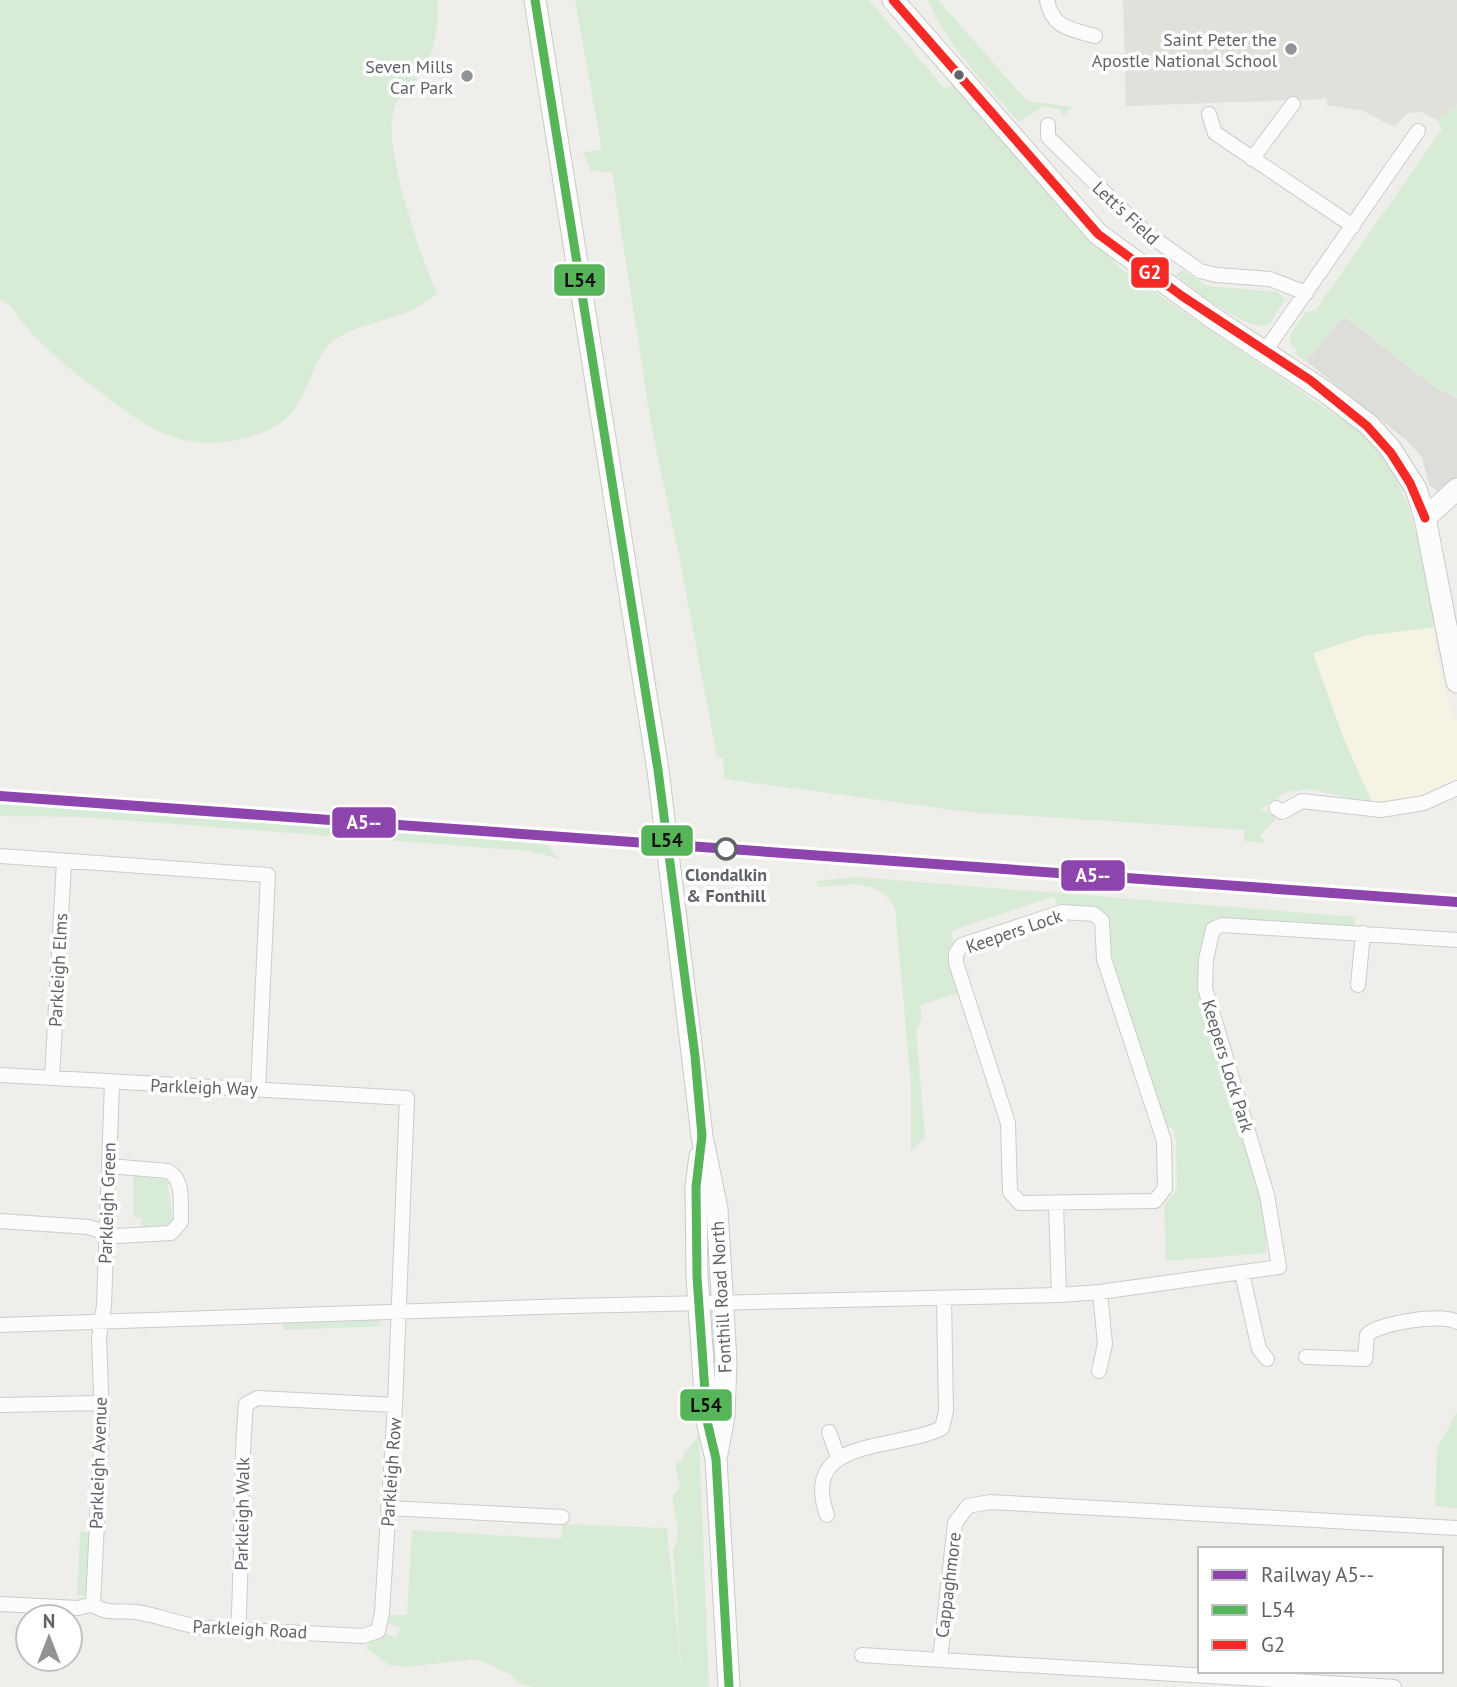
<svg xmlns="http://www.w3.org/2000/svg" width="1457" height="1687" viewBox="0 0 1457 1687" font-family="'PT Sans',sans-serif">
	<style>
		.commercial { fill: #f7f3e4 }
		.industrial { fill: #dfddda }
		.education { fill: #e2e0da }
		.green { fill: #d8ebd6 }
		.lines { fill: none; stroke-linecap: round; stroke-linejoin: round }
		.street-casing { stroke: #cbcccc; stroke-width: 16 }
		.secondary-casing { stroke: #cacacb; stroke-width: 23 }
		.street { stroke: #fdfcfc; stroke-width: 14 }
		.secondary { stroke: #fdfcfc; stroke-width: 21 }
		.bus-1-casing { stroke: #fff; stroke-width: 14 }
		.bus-2-casing { stroke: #fff; stroke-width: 14 }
		.bus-1 { stroke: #56b559; stroke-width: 9 }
		.bus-2 { stroke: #f52a26; stroke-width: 9 }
		.rail-1-casing { stroke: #fff; stroke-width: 16 }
		.rail-1 { stroke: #8e44ad; stroke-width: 10 }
		.poi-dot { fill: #919496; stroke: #fff; stroke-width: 2.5 }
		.bus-dot { fill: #5f6368; stroke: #fff; stroke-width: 2.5 }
		.stop-dot { fill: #fff; stroke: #5f6368; stroke-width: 3.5 }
		.labels { text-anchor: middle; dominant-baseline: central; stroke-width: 7; stroke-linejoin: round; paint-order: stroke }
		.poi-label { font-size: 18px; fill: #5f6368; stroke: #fff; text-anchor: end }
		.street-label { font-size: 18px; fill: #5f6368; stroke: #fff }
		.stop-label { font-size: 18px; font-weight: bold; fill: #5f6368; stroke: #fff }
		.line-badge { stroke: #fff; stroke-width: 2.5 }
		.badge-label { font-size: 19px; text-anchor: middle; font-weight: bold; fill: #fff }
		.pale-badge-label { font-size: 19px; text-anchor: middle; font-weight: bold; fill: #111 }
	</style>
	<rect width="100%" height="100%" fill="#efeeea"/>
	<path class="commercial" d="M1434,627L1436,653L1448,701L1457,722V781L1413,800L1373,804L1344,740L1313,653L1364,636Z"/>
	<path class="industrial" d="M1344,316L1436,388L1457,398V477L1441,493L1429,485L1422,457L1405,439L1306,361Z"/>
	<path class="education" d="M1123,0H1457V106L1438,121L1422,112L1408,113L1394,127L1363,111L1327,105L1326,99L1126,106Z"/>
	<path class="green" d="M0,0H438C438,34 435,58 412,85C408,91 397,98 395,106C380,144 421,256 437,294C428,300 419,307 410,311C385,322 359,323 336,339C314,354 312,382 299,402C283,426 271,431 244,438C183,454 147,428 100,392C75,373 49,353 28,329C19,319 13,304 0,299Z
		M575,0H869L945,89L954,84L1028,169L1121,269L1366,436C1413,487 1422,554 1434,619V627L1364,636L1313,653L1344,740L1373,804L1311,789L1286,792L1261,809L1276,818L1260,836L1265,843L1244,841L1245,830L969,812L724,779L723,758L717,757L680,561L652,430L612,172L591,171L583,152L602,150Z
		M928,0H938L1027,101L1072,107L1063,116L1059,109L1044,106L1019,122C987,85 946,46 928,0Z
		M1457,106V397L1436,388L1345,316L1305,361L1295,354L1297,350L1290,344V335L1306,312L1315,311L1442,129L1438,121Z
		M1182,270L1207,286L1277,292L1285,299L1269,325C1247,332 1194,290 1176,275Z
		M0,804L491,839L547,845L559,859L530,851L80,817L0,816Z
		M856,877L1355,917V926L1222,919L1206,926L1198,992L1265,1204L1266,1253L1166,1261L1164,1206L1177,1189L1176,1141L1173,1128H1168L1110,956L1111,925L1105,913L1092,907L1058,906L1054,896L951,931L954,944L949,963L958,993L920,1005L922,1019L916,1030L925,1137L911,1151V1086L895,908C880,878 847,884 818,887L817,881Z
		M133,1176L171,1180L168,1185L173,1223L169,1226L141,1228L142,1218L134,1217Z
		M378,1320L383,1326L283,1330V1324Z
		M1457,1412V1508L1435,1506L1437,1449Z
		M699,1435L709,1687H533L521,1684L510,1674L477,1659L405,1667L389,1665L367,1649L368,1642L384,1633L396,1638L400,1628L388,1623L389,1615H407L412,1530L561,1539L563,1524L667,1528L682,1678L673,1550C684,1529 672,1517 673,1496L680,1488L675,1465L683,1459L684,1453Z
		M80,1532H89L86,1596L77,1595Z"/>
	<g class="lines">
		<g class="street-casing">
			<path id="street" d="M1047,0C1052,28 1070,29 1095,36
				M1209,114L1215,133L1353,226
				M1048,125V137L1145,232L1200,271L1216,275L1270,279L1306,293
				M1252,159L1293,104
				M1265,351L1418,131
				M1276,808L1282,812L1302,801L1381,810L1424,803L1457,788
				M0,856L268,875L258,1089
				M1062,912L1094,914L1102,921L1104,959L1164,1141L1165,1188L1155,1201L1020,1203L1010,1192L1008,1123L956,963V953L962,945Z
				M1358,985L1363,933
				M0,1075L407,1098L395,1405L382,1613L378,1631L363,1636L205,1628C180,1625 159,1615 135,1612C121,1610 104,1615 93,1604L78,1608L0,1604
				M52,1078L64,862
				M1056,1203L1059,1295
				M0,1221L88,1227L117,1236L171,1233L181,1222C180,1205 185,1180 168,1171L109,1166
				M1242,1273L1259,1349L1267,1359
				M0,1325L570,1306L1059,1295L1100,1292L1279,1267L1267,1195L1205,988L1206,959L1213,929L1222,925L1457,940
				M1306,1357L1365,1359L1367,1335C1378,1323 1442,1313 1457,1322
				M1099,1371L1105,1344L1100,1292
				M0,1405L102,1403
				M829,1432L838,1457
				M388,1508L562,1517
				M827,1515C799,1436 896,1451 942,1428L946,1411L944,1298
				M93,1604L102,1421L99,1338L104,1305L112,1083
				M238,1629C243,1554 239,1479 246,1404L258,1398L395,1405
				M862,1655L940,1660
				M1394,1687L940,1660L955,1523L968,1506L990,1502L1457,1528"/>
		</g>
		<g class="secondary-casing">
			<path id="secondary" d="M535,0L658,770L702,1136L717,1209L726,1361L724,1416L716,1459
				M893,0L1098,234L1216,320L1327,393L1369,425L1390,448L1416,489L1425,518L1457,682
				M1425,518L1457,489
				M700,1156L696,1187L697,1277L707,1421L716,1459L729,1687"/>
		</g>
		<use href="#street" class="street"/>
		<use href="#secondary" class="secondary"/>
		<g class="bus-1-casing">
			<path id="bus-1" d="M535,0L658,770L695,1056L702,1136L696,1187L697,1277L707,1421L716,1459L729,1687"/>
		</g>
		<g class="bus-2-casing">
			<path id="bus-2" d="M893,0L1098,234L1182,296L1310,380L1367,426L1391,453L1410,483L1425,518"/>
		</g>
		<use href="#bus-1" class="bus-1"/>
		<use href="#bus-2" class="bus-2"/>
		<g class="rail-1-casing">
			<path id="rail-1" d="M0,796L1457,902"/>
		</g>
		<use href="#rail-1" class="rail-1"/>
	</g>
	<g class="poi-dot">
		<circle cx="1291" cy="49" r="7"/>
		<circle cx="467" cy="76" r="7"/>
	</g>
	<circle class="bus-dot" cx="959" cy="75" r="6"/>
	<circle class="stop-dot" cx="726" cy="849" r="10"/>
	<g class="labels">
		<g class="poi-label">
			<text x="1277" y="39">Saint Peter the<tspan x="1277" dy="21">Apostle National School</tspan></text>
			<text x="453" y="66">Seven Mills<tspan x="453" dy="21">Car Park</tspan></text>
		</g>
		<g class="street-label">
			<text transform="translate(1126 213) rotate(43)">Lett's Field</text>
			<text transform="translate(1014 931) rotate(-19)">Keepers Lock</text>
			<text transform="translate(58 970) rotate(-87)">Parkleigh Elms</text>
			<text transform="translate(1228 1066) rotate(73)">Keepers Lock Park</text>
			<text transform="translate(204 1087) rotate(2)">Parkleigh Way</text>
			<text transform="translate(107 1203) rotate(-88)">Parkleigh Green</text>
			<text transform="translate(721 1297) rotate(-93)">Fonthill Road North</text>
			<text transform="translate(98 1463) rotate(-88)">Parkleigh Avenue</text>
			<text transform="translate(391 1472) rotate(-86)">Parkleigh Row</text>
			<text transform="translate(242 1514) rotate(-89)">Parkleigh Walk</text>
			<text transform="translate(948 1585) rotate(-83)">Cappaghmore</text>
			<text transform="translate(250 1629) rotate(3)">Parkleigh Road</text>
		</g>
		<g class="stop-label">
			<text x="726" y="874">Clondalkin<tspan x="726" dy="21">&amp; Fonthill</tspan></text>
		</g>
	</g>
	<g class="line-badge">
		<rect x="1130" y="256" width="40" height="33" rx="7" fill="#f52a26"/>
		<rect x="553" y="263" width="53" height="34" rx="7" fill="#56b559"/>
		<rect x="331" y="806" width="66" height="33" rx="7" fill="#8e44ad"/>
		<rect x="640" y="824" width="54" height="33" rx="7" fill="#56b559"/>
		<rect x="1060" y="859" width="66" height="33" rx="7" fill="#8e44ad"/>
		<rect x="679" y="1388" width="54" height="34" rx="7" fill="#56b559"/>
	</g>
	<g class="badge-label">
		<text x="1150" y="279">G2</text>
		<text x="364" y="829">A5--</text>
		<text x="1093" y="882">A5--</text>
	</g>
	<g class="pale-badge-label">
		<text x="580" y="287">L54</text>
		<text x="667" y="847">L54</text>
		<text x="706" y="1412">L54</text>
	</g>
	<rect x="1198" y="1547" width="245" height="126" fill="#ffffff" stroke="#bfc1c3" stroke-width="2"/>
	<rect x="1212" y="1570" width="35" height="10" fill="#8e44ad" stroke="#bfc1c3" stroke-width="2"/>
	<text x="1261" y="1582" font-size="21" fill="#5f6368">Railway A5--</text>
	<rect x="1212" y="1605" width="35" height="10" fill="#56b559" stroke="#bfc1c3" stroke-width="2"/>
	<text x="1261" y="1617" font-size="21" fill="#5f6368">L54</text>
	<rect x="1212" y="1640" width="35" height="10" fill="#f52a26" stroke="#bfc1c3" stroke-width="2"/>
	<text x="1261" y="1652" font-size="21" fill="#5f6368">G2</text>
	<g transform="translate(49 1638)"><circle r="33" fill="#ffffff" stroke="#bfc1c3" stroke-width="2"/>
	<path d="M0-5L12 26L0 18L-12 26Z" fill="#919496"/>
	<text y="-10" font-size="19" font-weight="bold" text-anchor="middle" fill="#5f6368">N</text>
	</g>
</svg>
